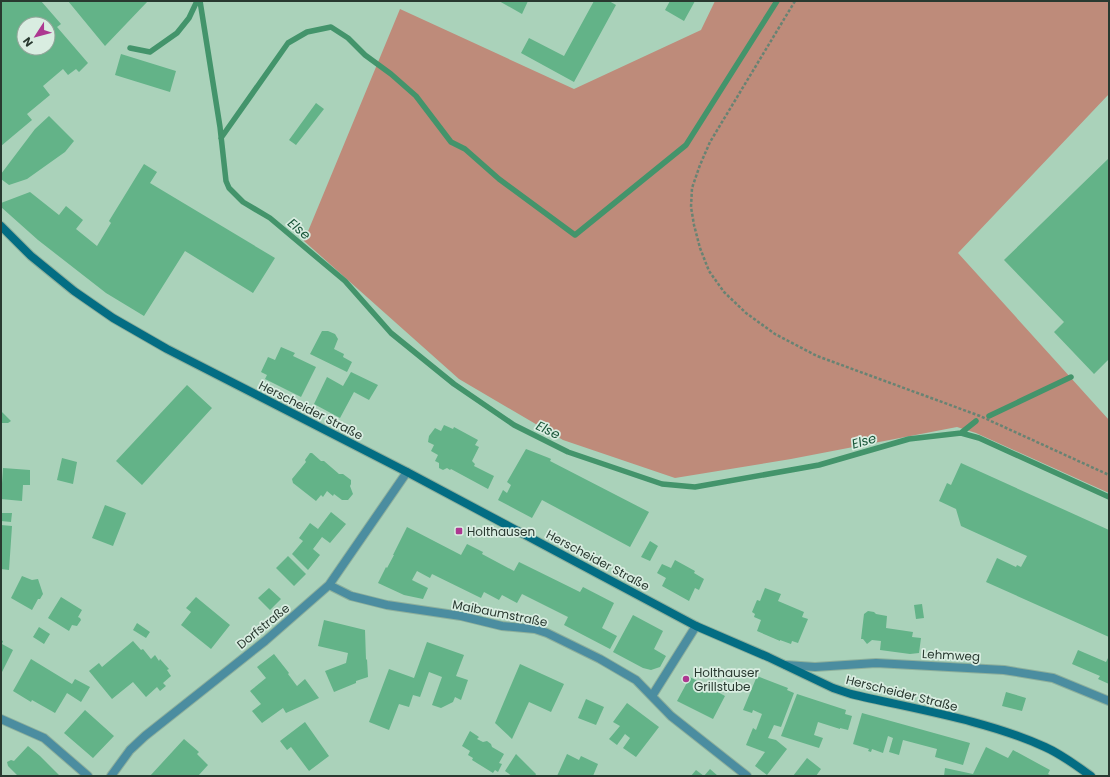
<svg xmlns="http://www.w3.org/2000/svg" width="1110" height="777" viewBox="0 0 1110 777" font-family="Poppins,sans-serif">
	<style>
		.green { fill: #be8b7a }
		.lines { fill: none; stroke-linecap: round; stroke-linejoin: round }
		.stream { stroke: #43946b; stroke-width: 5.5 }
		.building { fill: #63b388; fill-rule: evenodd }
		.street-casing { stroke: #8eb09c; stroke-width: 10 }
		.secondary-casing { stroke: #8eb09c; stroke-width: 10 }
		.path { stroke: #688373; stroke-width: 2.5; stroke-dasharray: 3 2; stroke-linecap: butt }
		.street { stroke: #4b8da0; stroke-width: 8 }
		.secondary { stroke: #036d83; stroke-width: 8 }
		.poi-dot { fill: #ad3891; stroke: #d9ede1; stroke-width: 1.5 }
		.labels { text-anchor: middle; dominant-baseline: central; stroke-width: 3.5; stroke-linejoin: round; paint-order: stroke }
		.street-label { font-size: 12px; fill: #293930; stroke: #d9ede1 }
		.poi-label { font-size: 12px; fill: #293930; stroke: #d9ede1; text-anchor: start }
		.water-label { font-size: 13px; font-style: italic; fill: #185538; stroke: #d9ede1 }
	</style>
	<rect width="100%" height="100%" fill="#aad2ba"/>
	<path class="green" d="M715,1H1109V94L958,253L1109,420V493L976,433L957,427L791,459L675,478L563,440L459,379L304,241L400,9L574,89L701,30Z"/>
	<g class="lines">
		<path class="stream" d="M200,1L220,127L226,181L229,188L243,202L270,218L345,281L391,333L454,384L514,425L568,452L662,484L695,487L819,465L909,439L961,433L979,438L1109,497
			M130,48L150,52L177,33L189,18L197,1
			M221,138L288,43L307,32L331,27L348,38L365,55L391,74L416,96L451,142L465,149L499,179L575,235L686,145L777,1
			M989,416L1071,377
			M961,433L976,421"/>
	</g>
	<path class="building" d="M1,1H41L61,24L57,27L88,63L79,72L76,69L68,75L63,69L43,86L50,95L27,114L32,120L1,146ZM24,24H48V48H24Z
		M68,1H148L105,46Z
		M499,1H528L522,14Z
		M594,1H609L616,5L574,82L521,53L529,38L564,56Z
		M670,1H695L684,21L665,10Z
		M121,54L176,71L170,92L115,75Z
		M316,103L324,109L296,145L289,140Z
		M49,116L74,141L65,152L27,179L9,185L1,179V174L35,129Z
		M1109,158V359L1094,374L1054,332L1064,322L1004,260Z
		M144,164L157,172L150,183L275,258L253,293L185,251L144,316L106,293L38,240L1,207V203L30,192L59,215L66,206L83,220L76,229L97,246L111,223L109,221Z
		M322,331H328L335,334L338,339L334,349L344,354L343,357L352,362L347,372L310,354Z
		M281,347L295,353L293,356L316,367L301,397L265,379L267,375L261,372L268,357L275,360Z
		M351,372L378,385L369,400L354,392L340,418L314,404L327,377L343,386Z
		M187,385L212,408L142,485L116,461Z
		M1,411L11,421L8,423H1Z
		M444,425L453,429L454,427L478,440L475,445L479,447L472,461L475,464L474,466L494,476L488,489L451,469L450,470L447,468L443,470L439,468V463L435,461L438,455L431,451L434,445L428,442L429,436L435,428L441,431Z
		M526,449L549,458L551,459L550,461L649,512L630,547L542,500L532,518L498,500L503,490L507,493L511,485L507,482Z
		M310,453H312L321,461H324L339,474H343L351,480V484L350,486L353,494L348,500H342L334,494L333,496L327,491L323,497L321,495L316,501L293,483L292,479L306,462L305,460Z
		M62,458L77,462L73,484L57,480Z
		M961,463L1109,530V637L986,582L997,558L1016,567L1017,565L1021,567L1027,556L961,526L956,509L939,501L947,483L951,485Z
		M3,468L30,470V485H23L22,501L1,499Z
		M105,505L126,513L113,546L92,538Z
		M331,512L346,524L330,543L322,537L313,549L320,555L308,570L292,554L303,541L299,538L310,523L318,529Z
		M1,513H12L11,522L1,521Z
		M1,525L12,526L9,570L1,569Z
		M407,527L461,555L467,544L483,552L482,554L514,571L519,562L580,592L583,587L614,603L602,628L617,636L610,649L564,625L568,617L522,594L517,603L502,595L499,600L484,592L481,598L432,574L430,578L417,571L412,580L428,588L423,599L404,595L378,583L386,567L387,568L394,555H393Z
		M650,541L658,546L650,561L641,557Z
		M288,556L306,574L294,586L276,568Z
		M675,560L695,571L694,573L704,579L699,590L695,588L689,601L662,586L666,578L657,573L662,564L671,568Z
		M22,576L32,580L38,579L43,594L40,599H38L32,610L11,598Z
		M269,588L281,599L270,610L258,598Z
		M765,588L781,594L778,601L804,612L802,617L808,619L798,643L792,641L791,644L780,640V641L757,631L761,620L754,617L755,614L752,612L757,600L760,601Z
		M61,597L82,610L78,617L80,618L81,620L77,626L72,625L69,631L48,618Z
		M196,597L230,625L211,649L181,625L191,612L186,608Z
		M922,604L924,618L916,619L914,605Z
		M868,611L874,612L876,614L887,616L886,628L913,632L912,637L921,638L919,653L910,654L880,650L881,641L872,640L867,644L863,639H861L864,614Z
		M633,615L663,631L654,649L666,656L660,667L651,670L643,668L613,652Z
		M324,620L365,630L366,660L367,659L368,677L356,681V683L334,692L325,671L346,663L348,653L318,646Z
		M137,623L150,632L146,638L133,630Z
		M39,627L50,634L44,644L33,637Z
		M1,640L3,641L2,644L13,650L1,674Z
		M133,641L141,650L143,649L151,659L155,655L159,661L160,659L169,669L167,670L171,676L163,683L166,686L160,691L157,687L146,697L133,682L112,699L89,671L99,663L102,667Z
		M427,642L464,655L456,676L468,680L461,700L455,697L453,702L441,708L432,705L442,677L429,672L420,697L413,695L409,707L399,704L389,730L369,722L389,669L414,678Z
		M1078,650L1106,662L1109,656V684L1098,679L1100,676L1072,664Z
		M274,654L289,673L288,674L297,686L305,679L319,698L286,713L283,708L262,723L252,711L261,704L250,691L266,678L257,667Z
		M31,659L72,684L75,679L90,687L81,702L67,693L55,713L32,700L31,702L13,691Z
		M520,664L564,684L551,712L529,702L512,739L495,723Z
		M757,676L788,688L787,690L794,693L781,727L774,725L768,738L776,740L787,749L767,775L755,766L765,752L746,745L753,728L756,730L762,714L753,710L752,713L743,710Z
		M690,677L725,696L713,719L677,701Z
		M1006,692L1026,698L1022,711L1002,706Z
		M797,694L846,710L845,714L852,716L848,730L840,728V729L818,722L814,735L823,738L819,748L781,736Z
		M586,699L604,707L596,725L578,718Z
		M627,703L659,727L636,757L623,748L630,738L625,734L617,745L609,739L620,726L613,722Z
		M85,710L114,736L93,758L64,733Z
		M862,713L970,743L963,765L935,757L937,749L903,740L899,755L889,752L893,738L888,736L883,753L872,749L871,752L868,751L869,749L853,744Z
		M305,722L329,756L309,771L291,747L287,750L280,741Z
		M470,731L479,737L477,739L483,742L487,741L491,744L492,747L504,754L499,763L502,764L498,772L495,770L493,773L472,760L473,758L468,755L470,751L462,746Z
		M184,739L199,752L197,754L208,765L198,776H150Z
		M28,746L40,756L60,776H18L8,766L7,762L11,760L14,761Z
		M986,747L1008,758L1013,750L1050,770L1048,774L1052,776H944L945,768L973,774Z
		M516,754L536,774L535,776H512L505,771Z
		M567,754L579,760L581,756L598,764L593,776H557Z
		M807,758L821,769L816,776H793Z
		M710,769L718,776H704Z
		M696,770L704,776H691Z"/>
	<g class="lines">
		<g class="street-casing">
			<path id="street" d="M329,585L351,596L387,605L461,616L502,626L535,629L547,633L600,659L636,680L671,716L747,776
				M786,665L815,667L876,663L1004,670L1053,678L1109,701
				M652,696L696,626
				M1,719L44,738L88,776
				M111,776L130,750L145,736L265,641L329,585L407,472"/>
		</g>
		<g class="secondary-casing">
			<path id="secondary" d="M1,226L31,256L74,291L113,318L167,349L407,472L696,626L768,657L833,688L851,694C914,709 986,720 1045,747C1061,754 1077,766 1091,776"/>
		</g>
		<path class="path" d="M795,1L710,142L700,165L692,188L691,207L694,225L700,248L709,271L724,292L746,313L775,334L817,356L980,416L1109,475"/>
		<use href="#street" class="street"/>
		<use href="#secondary" class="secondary"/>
	</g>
	<g class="poi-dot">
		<rect x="455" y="527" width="8" height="8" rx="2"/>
		<circle cx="686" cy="679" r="4"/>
	</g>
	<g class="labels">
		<g class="street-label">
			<text transform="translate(311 410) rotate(27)">Herscheider Straße</text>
			<text transform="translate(598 560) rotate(28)">Herscheider Straße</text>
			<text transform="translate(500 613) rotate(11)">Maibaumstraße</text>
			<text transform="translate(263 626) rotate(-39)">Dorfstraße</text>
			<text transform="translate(951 655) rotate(3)">Lehmweg</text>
			<text transform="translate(902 693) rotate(14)">Herscheider Straße</text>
		</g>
		<g class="poi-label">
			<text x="467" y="531">Holthausen</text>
			<text x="694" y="672">Holthauser<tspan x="694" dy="14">Grillstube</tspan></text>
		</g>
		<g class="water-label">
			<text transform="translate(299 229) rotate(40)">Else</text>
			<text transform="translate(548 430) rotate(26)">Else</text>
			<text transform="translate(864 441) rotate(-16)">Else</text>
		</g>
	</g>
	<rect width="1110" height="777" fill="none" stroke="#293930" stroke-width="4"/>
	<g transform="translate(36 36) rotate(234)"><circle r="19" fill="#d9ede1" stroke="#93a59a"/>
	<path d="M0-3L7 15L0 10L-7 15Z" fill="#ad3891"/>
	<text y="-6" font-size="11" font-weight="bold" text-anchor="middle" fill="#293930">N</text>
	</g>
</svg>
